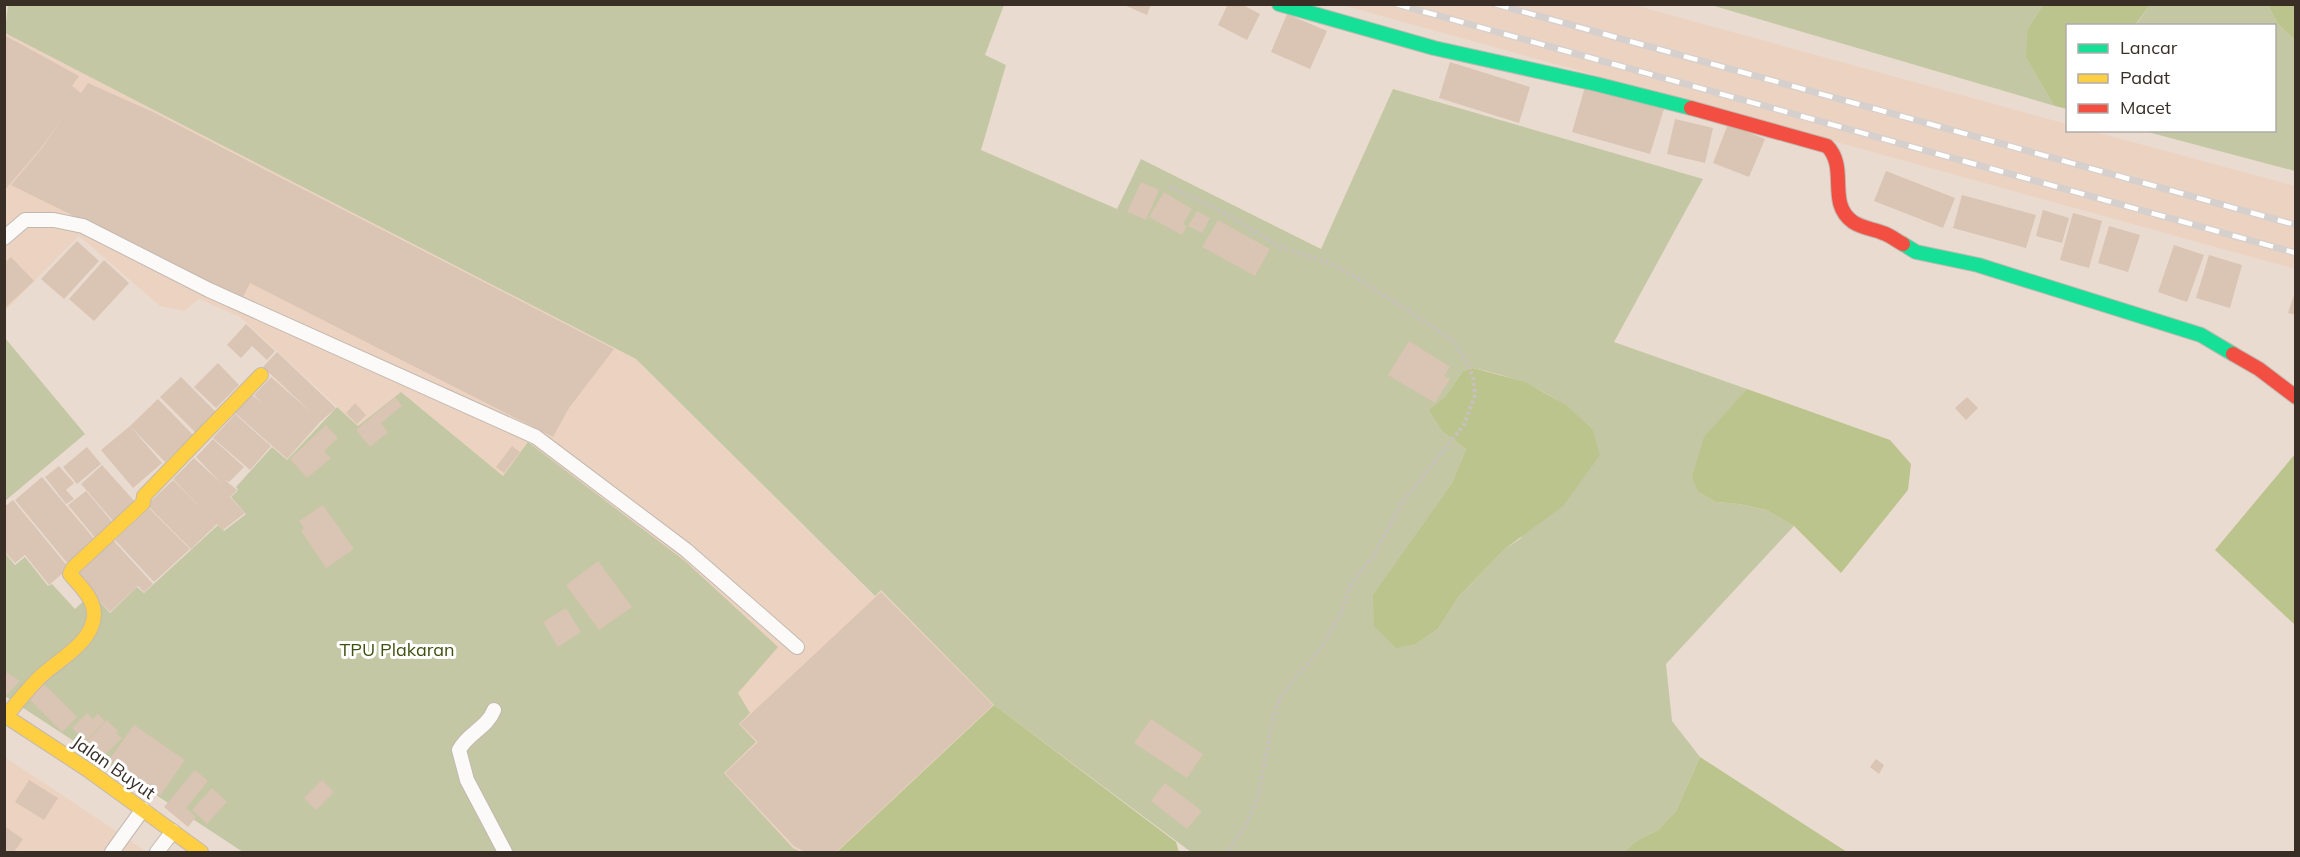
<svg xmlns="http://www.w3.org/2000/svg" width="2300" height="857" viewBox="0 0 2300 857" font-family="Mulish,sans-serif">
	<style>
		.built { fill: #ecd3c1 }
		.green { fill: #c3c7a3; fill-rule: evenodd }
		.forest { fill: #bcc48d }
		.building { fill: #dac4b3 }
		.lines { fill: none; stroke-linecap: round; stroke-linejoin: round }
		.lane-casing { stroke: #c3b8af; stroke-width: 16 }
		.fast-casing { stroke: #c3b8af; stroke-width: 16 }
		.slow-casing { stroke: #c3b8af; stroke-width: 16 }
		.jam-casing { stroke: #c3b8af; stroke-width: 16 }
		.path { stroke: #c7c0bd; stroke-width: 4; stroke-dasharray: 3 3; stroke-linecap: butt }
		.lane { stroke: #fcfaf8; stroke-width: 14 }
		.fast { stroke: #16e098; stroke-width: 14 }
		.slow { stroke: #ffcf43; stroke-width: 14 }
		.jam { stroke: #f24e42; stroke-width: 14 }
		.rail-casing { stroke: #d5d0cd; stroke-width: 7 }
		.rail { stroke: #fff; stroke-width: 4.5; stroke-dasharray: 14; stroke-linecap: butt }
		.labels { text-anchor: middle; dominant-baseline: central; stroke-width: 6; stroke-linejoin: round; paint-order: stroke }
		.park-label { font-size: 18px; fill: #40510f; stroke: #fff }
		.street-label { font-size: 18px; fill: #392f27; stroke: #fff }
	</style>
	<rect width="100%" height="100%" fill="#eadbd0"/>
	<path class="built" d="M1342,5H1634L2067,124L2068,130L2092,131L2295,186V269Z
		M5,33L636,359L874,596L881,590L994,705L837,852H801L793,848L724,773L739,724L737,693L777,647L528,443L503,476L401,392L358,426L240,317L199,299L184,311L160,306L79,236L5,311Z
		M4,757L64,796L147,852H5Z"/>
	<path class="green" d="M8,4L1004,5L985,55L1006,65L981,150L1117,209L1141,159L1321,249L1393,89L1703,179L1614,342L1747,389L1728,412L1693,477L1698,492L1716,502L1739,504L1766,510L1794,526L1666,664L1672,721L1700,757L1676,811L1658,830L1636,841L1624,852H1191L994,705L881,590L875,596L636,359L5,33ZM1473,368C1525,380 1552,391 1592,428L1520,539L1506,548L1459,596L1438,629L1416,644L1451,485L1466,449L1443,432L1444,398L1463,371Z
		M1711,5H2043L2028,28L2055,106Z
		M2150,5H2268L2277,23L2295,40V171L2144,131L2274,130V26H2135Z
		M5,338L85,434L5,501H4Z
		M401,392L503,476L528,442L685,561L778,647L738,693L750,713L739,724L756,742L724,773L793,848L801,852H243L5,696L4,552L15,565L25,557L48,586L52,584L75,609L92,593L110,613L137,587L144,593L218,525L224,531L246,514L231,497L238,490L236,487L272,447L287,460L337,407L358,426Z"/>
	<path class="forest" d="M2043,5H2150L2135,25L2068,26L2067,109L2055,106L2026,57L2028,28Z
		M2268,5H2295V40L2277,23Z
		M1473,368L1525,382L1566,405L1592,428L1600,455L1563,506L1506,548L1459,596L1438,629L1416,644L1396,648L1374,626L1373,595L1451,485L1466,449L1443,432L1429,410L1444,398L1463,371Z
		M1747,389L1890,440L1911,464L1908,490L1841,573L1794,526L1766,510L1739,504L1716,502L1698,492L1692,477L1704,437Z
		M2295,454V625L2215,550Z
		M994,705L1176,842L1179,852H837Z
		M1700,757L1847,852H1624L1636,841L1658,830L1676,811Z"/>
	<path class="building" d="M1122,4H1151L1147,15Z
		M1228,4H1241L1260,14L1247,40L1218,25Z
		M1287,14L1327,31L1310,69L1271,52Z
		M4,35L79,76L72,86L81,93L88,83L153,112L614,349L569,408L553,437L250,283L242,299L11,185L42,148L65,114L41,148L4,191Z
		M1450,62L1530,87L1519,123L1439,98Z
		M1585,87L1664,109L1650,154L1572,132Z
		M1675,119L1713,128L1705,163L1667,154Z
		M1728,124L1765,139L1749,177L1713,163Z
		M1886,171L1955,198L1943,228L1874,201Z
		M1141,182L1159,190L1146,220L1127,212Z
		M1164,192L1192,209L1183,224L1187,226L1182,235L1149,217Z
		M1962,195L2036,215L2026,248L1953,228Z
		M2043,210L2069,218L2062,243L2036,236Z
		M1197,211L1210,218L1202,233L1188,226Z
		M2073,213L2102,221L2089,268L2060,260Z
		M1218,220L1270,249L1255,276L1202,247Z
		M2109,226L2140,235L2128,272L2098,263Z
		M77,241L99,261L64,299L41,279Z
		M2174,245L2204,255L2187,302L2158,292Z
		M2209,255L2242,265L2230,308L2196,298Z
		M11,257L34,281L4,309V263Z
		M104,260L129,283L94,321L69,299Z
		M2295,292H2296V315L2288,313Z
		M246,324L275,351L267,360L252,346L241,358L227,345Z
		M1409,341L1450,367L1444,376L1450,379L1435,403L1388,375Z
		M277,352L336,408L320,422L287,459L235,413L252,395L262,403L254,395L271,377L313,414L263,367Z
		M218,363L239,385L216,408L194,387Z
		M181,377L219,415L198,435L160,397Z
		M395,397L402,406L381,423L388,432L370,447L356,430Z
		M1967,397L1978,408L1966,420L1955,408Z
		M158,399L193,435L165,462L130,426Z
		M355,403L366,415L357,424L346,413Z
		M235,414L271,446L250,470L213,438Z
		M326,425L338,438L324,451L331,458L307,478L290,459Z
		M130,426L162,463L133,488L101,450Z
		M213,439L244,467L229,482L225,480L237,490L230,497L245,513L223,530L217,524L191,549L147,505L173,480L205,512L173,479L194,458L222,484L196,457Z
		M512,446L520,452L504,473L496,467Z
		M87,447L101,464L77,484L63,467Z
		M102,465L136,503L114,522L81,484Z
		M59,466L74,483L66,490L74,499L66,504L45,477Z
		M42,477L96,541L68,564L15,500Z
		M86,491L115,525L97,540L68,505Z
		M13,500L69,568L49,585L25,555L15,563L4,551V507Z
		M323,505L354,549L326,568L301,531L304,528L299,521Z
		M149,508L190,549L154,582L115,540Z
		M113,540L153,584L144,592L138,586L110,612L75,575Z
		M598,561L632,607L599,630L566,585Z
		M881,592L993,705L836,852H805L794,846L725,773L758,742L740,724Z
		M566,608L581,632L558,647L543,622Z
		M4,671L20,681L4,698Z
		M44,684L77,717L62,732L29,699Z
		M87,713L93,719L98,714L105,721L86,741L72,728Z
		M1151,719L1203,754L1187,778L1134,743Z
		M107,720L118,731L116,733L122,738L102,758L86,742Z
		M134,725L185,760L160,796L109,760Z
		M1876,759L1884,765L1879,774L1870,767Z
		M195,770L208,781L186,808L196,817L188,827L164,807Z
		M29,780L58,798L44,820L15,802Z
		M322,780L334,792L316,810L304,798Z
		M1165,783L1202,811L1187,829L1151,801Z
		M212,788L227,802L207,824L192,810Z
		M4,826L23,839L14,852H4Z"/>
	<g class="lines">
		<g class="lane-casing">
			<path id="lane" d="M4,238L25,220H54L83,226L209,290L536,437L686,550L797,647
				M494,710C487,728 468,733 459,750L467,780L505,852
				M112,852L143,809
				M157,852L173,831"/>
		</g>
		<g class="fast-casing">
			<path id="fast" d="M1279,4L1434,48L1596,84L1691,108
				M1903,244L1916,252L1978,265L2201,335L2233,354"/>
		</g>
		<g class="slow-casing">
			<path id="slow" d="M4,715L88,770L201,852
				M6,716C17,703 27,690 39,678C57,660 95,642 94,613C93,597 79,585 70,574L73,568L143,503L144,496L261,375"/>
		</g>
		<g class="jam-casing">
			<path id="jam" d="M1691,108L1827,146C1849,168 1826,203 1853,222C1862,228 1873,229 1883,233C1890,235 1897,241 1903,244
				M2233,354L2259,369L2296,397"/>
		</g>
		<path class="path" d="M1169,187L1216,208L1280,247L1321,260L1349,273L1429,324L1453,341L1466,360L1473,378L1475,395L1464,425L1401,504L1374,555L1351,584L1340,615L1321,648L1281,696L1273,718L1258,797L1246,825L1228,852"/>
		<use href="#lane" class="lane"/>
		<use href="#fast" class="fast"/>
		<use href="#slow" class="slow"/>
		<use href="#jam" class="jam"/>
		<g class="rail-casing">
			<path id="rail" d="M1396,4L2296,253
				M1495,4L2296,225"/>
		</g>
		<use href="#rail" class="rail"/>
	</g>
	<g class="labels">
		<g class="park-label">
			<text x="397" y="649">TPU Plakaran</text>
		</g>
		<g class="street-label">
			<text transform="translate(114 767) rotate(35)">Jalan Buyut</text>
		</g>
	</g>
	<rect width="2300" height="857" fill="none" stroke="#392f27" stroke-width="12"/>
	<rect x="2066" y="24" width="210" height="108" fill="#ffffff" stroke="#b0aca9" stroke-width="1.5"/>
	<rect x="2078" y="44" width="30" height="9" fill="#16e098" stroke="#b0aca9" stroke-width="1.5"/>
	<text x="2120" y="54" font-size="18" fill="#392f27">Lancar</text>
	<rect x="2078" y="74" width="30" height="9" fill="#ffcf43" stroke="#b0aca9" stroke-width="1.5"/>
	<text x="2120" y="84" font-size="18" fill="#392f27">Padat</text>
	<rect x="2078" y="104" width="30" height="9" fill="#f24e42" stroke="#b0aca9" stroke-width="1.5"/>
	<text x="2120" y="114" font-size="18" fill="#392f27">Macet</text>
</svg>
